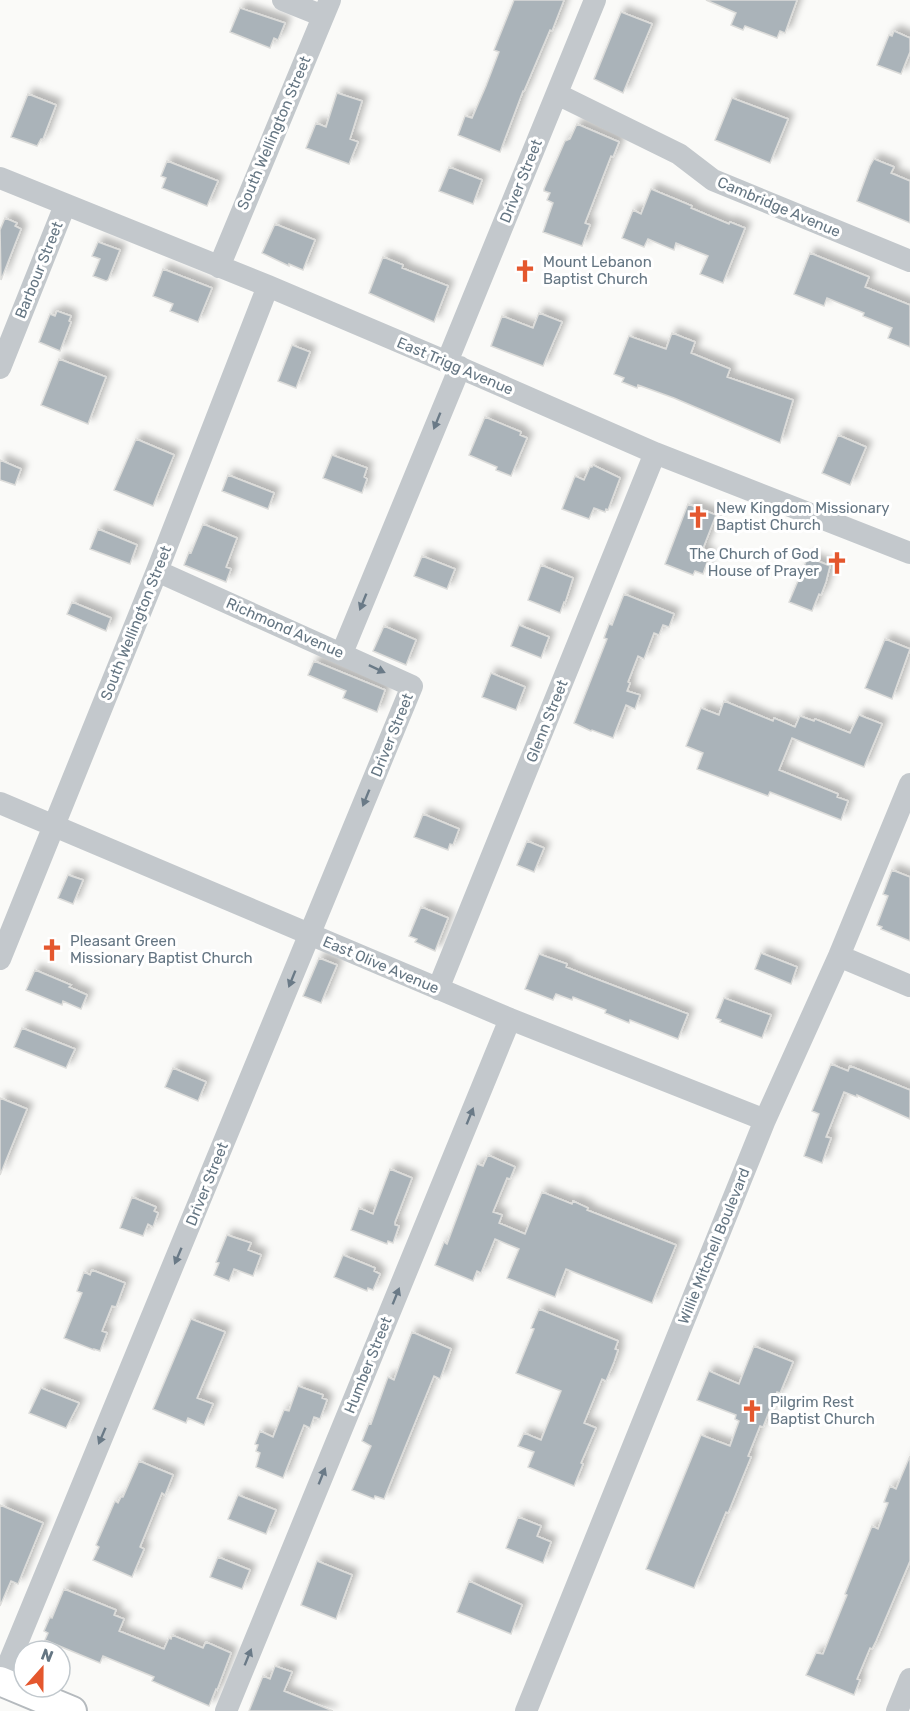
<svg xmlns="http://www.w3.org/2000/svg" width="910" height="1711" viewBox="0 0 910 1711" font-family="Rubik,sans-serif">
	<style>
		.building { fill: #aab3b9; stroke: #dcdcda; stroke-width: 1.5; filter: url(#shadow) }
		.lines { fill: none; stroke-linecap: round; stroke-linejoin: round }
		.major-casing { stroke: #b5babe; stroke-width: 32 }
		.minor { stroke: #c3c8cc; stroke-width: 22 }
		.major { stroke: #fff; stroke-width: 28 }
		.oneway { fill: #6a7a87 }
		.labels { text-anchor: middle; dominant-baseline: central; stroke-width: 6; stroke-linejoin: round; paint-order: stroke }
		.street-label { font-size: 15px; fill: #657683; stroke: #fff }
		.poi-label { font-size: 15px; fill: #657683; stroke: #fff; text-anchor: start }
	</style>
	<defs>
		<filter id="shadow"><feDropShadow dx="5.5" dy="-5.5" stdDeviation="3" flood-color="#0004"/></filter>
	</defs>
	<rect width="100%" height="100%" fill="#fafaf8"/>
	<path class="building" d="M514,0H564L552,31L550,30L524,91H523L500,152L458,135L465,116L472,118L486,86L499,52L494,50Z
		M706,0H797L785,33L780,31L777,38L745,26L743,30L731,25L736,13Z
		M240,8L285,23L278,40L274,38L270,48L230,32Z
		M621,12L652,24L623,93L594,79Z
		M894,31L910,38V52L901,74L877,65L889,35L892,36Z
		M337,93L362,101L350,139L358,142L349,164L306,148L316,123L326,127Z
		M28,94L56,105L43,139H41L37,146L11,137Z
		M732,98L788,119L770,163L715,140Z
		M577,124L619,142L613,157L611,156L585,223L590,225L582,246L543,232L553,203L547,200L550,193L544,191V189L565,141L570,139Z
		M874,159L894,167L891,173L910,181V223L857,201L870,166Z
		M167,161L218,181L207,206L162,188L166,178L161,176Z
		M449,167L482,180L473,204L439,191Z
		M651,189L692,206L691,208L729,224L730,222L745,228L723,283L700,274L708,256L676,243L674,250L648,239L644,247L622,238L633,210L641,214Z
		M5,218L17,223L15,226L21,229L1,280L0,230Z
		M275,224L315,240L303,270L289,264V266L262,253Z
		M98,242L120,250L108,280L106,281L93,276L100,259L92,256Z
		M810,253L869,277L865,287L910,305V347L888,338L892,328L863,316L864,313L827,298L824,306L794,294Z
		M383,257L403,265L402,268L448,286L434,322L369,293Z
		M163,269L212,288L198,322L170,311L173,304L153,296Z
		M57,311L71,316L69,321L71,322L60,351L39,342L50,314L55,316Z
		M539,313L562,322L543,366L491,346L502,316L533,328Z
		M672,333L695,342L691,353L730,369L727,377L793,400L780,443L674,398L638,385L637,388L622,382L624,378L614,374L629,336L666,349Z
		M292,345L310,352L296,388L278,381Z
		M59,359L106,377L88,424L41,405Z
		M485,417L521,432L520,435L527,438L511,476L496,470L497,467L469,455Z
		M838,435L866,447L850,485L822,473Z
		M136,439L174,455L153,506L114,490Z
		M332,455L367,468L364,477L367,479L362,493L323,478Z
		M0,460L21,469L15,485L0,480Z
		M593,465L620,478L608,510L606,509L605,512L594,508L589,519L562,509L575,476L584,480L590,467H592Z
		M228,475L274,493L268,509L222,491Z
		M688,504L716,515L702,551L710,554L703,574L695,571L693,575L665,564Z
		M203,524L237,538L226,567L231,569L226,582L184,565L189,552L191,553Z
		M98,529L137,545L130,564L90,549Z
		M422,556L455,569L447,589L414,576Z
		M808,557L830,566L826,582L821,595L819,594L812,611L789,602Z
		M541,565L573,578L565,603L564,602L560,613L528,600Z
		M624,594L674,614L669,627L663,625L659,635L654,633L644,659L638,656L628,682L630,683L627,691L640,695L635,709L626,705L613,738L592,730L591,731L574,723L607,639L604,638L609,624L612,625Z
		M72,602L111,618L106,631L67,614Z
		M519,625L549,637L541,658L511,646Z
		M384,626L416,640L406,665L373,651Z
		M885,639L910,649L892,699L865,688Z
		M314,661L385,690L377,712L343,698L346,691L308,675Z
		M491,673L525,687L516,710L482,697Z
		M724,701L773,721L774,718L795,727L800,716L814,721L815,719L850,733L859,715L882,724L864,767L792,738L779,770L838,794L837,797L848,801L841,820L770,792L768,796L697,769L703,753L686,746L701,708L719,715Z
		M423,814L459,829L453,845L450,844L448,850L414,837Z
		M527,841L544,848L534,872L517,865Z
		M892,870L910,877V941L881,929L882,927L877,925L888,896L883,894Z
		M68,875L83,880L73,904L58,898Z
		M421,907L448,918L435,951L415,942L417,939L409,936Z
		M761,953L797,967L791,984L755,969Z
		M539,954L567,964L566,967L591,977L688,1014L678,1039L630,1020L629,1023L622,1020L605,1013L606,1010L573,997L572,1000L556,994L553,1000L525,989Z
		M319,958L337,965L321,1003L303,996Z
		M35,970L71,985L69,987L87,995L81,1009L63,1001L62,1005L26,990Z
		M724,998L771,1015L762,1038L720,1022L721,1020L716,1018Z
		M22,1028L75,1049L66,1068L14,1047Z
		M831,1064L848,1071L850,1066L910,1090V1119L857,1095V1097L844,1092L826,1137L831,1138L822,1163L804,1156L819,1114L812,1111Z
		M173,1068L206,1082L198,1101L165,1087Z
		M0,1098L27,1109L0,1175Z
		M488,1155L515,1167L510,1179L507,1178L493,1212L502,1215L499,1223L525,1234L542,1192L572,1204L573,1201L588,1208L587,1210L676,1245L652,1303L566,1269L555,1297L507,1278L519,1249L495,1239L481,1273L477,1271L473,1281L435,1265L444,1242L447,1244L477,1164L483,1166Z
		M390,1169L412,1178L395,1222V1225L399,1226L393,1243L388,1241L387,1244L351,1230L359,1208L373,1214Z
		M132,1197L156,1207L154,1211L158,1213L153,1227L148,1224L143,1236L120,1228Z
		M227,1235L251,1243L248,1250L261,1255L253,1276L234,1269L229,1281L214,1275L219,1263L216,1262Z
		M343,1255L375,1268L374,1271L380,1274L373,1290L368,1288L367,1291L334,1277Z
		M92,1270L125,1283L116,1307L112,1306L102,1331L107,1333L100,1351L94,1349V1350L64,1338L82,1293L77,1291L84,1272L90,1275Z
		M539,1309L618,1341L615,1349L618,1350L614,1362L606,1381L602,1379L584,1423L596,1428L581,1463L583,1464L574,1486L528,1467L534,1452L518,1446L524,1433L541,1440L561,1391L516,1373L534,1329L531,1328Z
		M191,1319L225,1332L197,1398L213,1404L204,1425L188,1418L186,1423L153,1409Z
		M412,1332L451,1349L440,1379L434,1376L384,1499L375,1496L374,1499L352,1490L371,1446L362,1441L369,1423L371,1424L388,1377L394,1380Z
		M754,1346L793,1362L780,1393L777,1392L763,1427L760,1426L748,1456L751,1457L728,1513L726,1512L694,1588L646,1569L701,1435L730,1446L739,1421L735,1419L736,1415L697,1400L709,1371L739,1384Z
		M298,1386L323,1395L322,1398L327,1400L320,1419L314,1417L310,1428L304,1425L283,1478L256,1467L260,1453L256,1451L258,1445L255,1444L260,1431L273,1437L284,1410L289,1411Z
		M41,1388L79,1403L66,1428L29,1413Z
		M910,1456V1561L876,1641L872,1649L870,1648L857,1679L860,1680L854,1695L806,1675L816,1653L823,1654L847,1595L845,1594L872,1526L878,1529L888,1503L884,1502L890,1486L896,1489Z
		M139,1461L173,1475L165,1495L162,1493L140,1547L144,1549L132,1577L93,1560L99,1547L96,1545L115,1501L118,1503L121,1497H123Z
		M238,1495L276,1510L266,1534L228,1519Z
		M0,1505L43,1523L18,1584L11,1581L0,1606Z
		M518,1517L541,1526L537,1536L551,1542L543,1563L506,1548Z
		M218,1557L250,1570L242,1589L210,1577Z
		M317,1561L352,1575L336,1619L301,1605Z
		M469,1581L522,1605L511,1634L457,1612Z
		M64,1589L116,1610L114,1615L124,1619L119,1631L164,1649L169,1638L171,1639L172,1635L203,1648L206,1642L231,1653L217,1690L216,1689L209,1706L152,1681L154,1677L103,1656L100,1663L45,1640L48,1633L44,1631L50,1617L52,1618Z
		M275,1666L292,1672L284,1691L333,1711H249L263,1676L270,1679Z"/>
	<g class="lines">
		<g class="major-casing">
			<path id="major" d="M0,1681L72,1711"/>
		</g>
		<path class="minor" d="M283,0L323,16
			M557,94L679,154L713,180L910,261
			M0,178L268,286L447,362L655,453L910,553
			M219,267L330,0
			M447,362L595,0
			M0,368L65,205
			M342,653L460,367
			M0,803L510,1019L765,1120
			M839,956L910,986
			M0,959L157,571L268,286
			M438,989L655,453
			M1,1682L412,686L157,571
			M226,1711L510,1019
			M526,1711L765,1120L839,956L910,784
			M897,1711L910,1679"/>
		<use href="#major" class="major"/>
	</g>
	<defs><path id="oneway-solid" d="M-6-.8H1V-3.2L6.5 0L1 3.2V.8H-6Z" transform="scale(1.5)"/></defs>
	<g class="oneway">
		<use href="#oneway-solid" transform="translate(437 421) rotate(112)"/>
		<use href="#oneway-solid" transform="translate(363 602) rotate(112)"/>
		<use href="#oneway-solid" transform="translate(377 669) rotate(25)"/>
		<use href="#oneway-solid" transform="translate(366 798) rotate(112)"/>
		<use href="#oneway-solid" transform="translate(292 979) rotate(112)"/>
		<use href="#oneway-solid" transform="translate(470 1116) rotate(-68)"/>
		<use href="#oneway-solid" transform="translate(178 1256) rotate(113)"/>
		<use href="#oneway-solid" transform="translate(396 1296) rotate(-68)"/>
		<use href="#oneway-solid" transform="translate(102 1436) rotate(113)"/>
		<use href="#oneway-solid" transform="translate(322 1476) rotate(-68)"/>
		<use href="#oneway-solid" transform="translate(248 1657) rotate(-68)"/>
	</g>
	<defs>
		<g id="church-bare" transform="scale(1.8)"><path d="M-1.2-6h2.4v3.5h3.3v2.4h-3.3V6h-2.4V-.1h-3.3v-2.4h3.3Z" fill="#e4572e" stroke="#fff" stroke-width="2.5" paint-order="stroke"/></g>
	</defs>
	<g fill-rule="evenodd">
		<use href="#church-bare" x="525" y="271"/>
		<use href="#church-bare" x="698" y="517"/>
		<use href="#church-bare" x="837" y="563"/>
		<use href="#church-bare" x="52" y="950"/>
		<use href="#church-bare" x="752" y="1411"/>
	</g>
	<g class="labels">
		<g class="street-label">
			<text transform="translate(274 133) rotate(-67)">South Wellington Street</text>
			<text transform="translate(521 181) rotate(-68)">Driver Street</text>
			<text transform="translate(779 207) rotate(23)">Cambridge Avenue</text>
			<text transform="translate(39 270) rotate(-68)">Barbour Street</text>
			<text transform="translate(455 366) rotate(23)">East Trigg Avenue</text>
			<text transform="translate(136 623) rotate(-68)">South Wellington Street</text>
			<text transform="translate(285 628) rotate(24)">Richmond Avenue</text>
			<text transform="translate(547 721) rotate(-68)">Glenn Street</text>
			<text transform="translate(392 735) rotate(-68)">Driver Street</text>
			<text transform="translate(381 965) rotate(23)">East Olive Avenue</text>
			<text transform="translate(207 1184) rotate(-68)">Driver Street</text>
			<text transform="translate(714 1246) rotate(-68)">Willie Mitchell Boulevard</text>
			<text transform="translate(368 1365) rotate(-68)">Humber Street</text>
		</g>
		<g class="poi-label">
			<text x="543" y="262">Mount Lebanon<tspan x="543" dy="17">Baptist Church</tspan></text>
			<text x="716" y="508">New Kingdom Missionary<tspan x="716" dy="17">Baptist Church</tspan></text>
			<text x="819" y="554" text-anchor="end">The Church of God<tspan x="819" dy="17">House of Prayer</tspan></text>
			<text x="70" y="941">Pleasant Green<tspan x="70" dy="17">Missionary Baptist Church</tspan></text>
			<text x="770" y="1402">Pilgrim Rest<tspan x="770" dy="17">Baptist Church</tspan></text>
		</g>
	</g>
	<g transform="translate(42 1669) rotate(21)"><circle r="28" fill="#ffffff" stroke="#c1c8cd" stroke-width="1.5"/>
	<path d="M0-4.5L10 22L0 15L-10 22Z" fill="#e4572e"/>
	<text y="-9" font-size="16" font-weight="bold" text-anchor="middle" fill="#657683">N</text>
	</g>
</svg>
